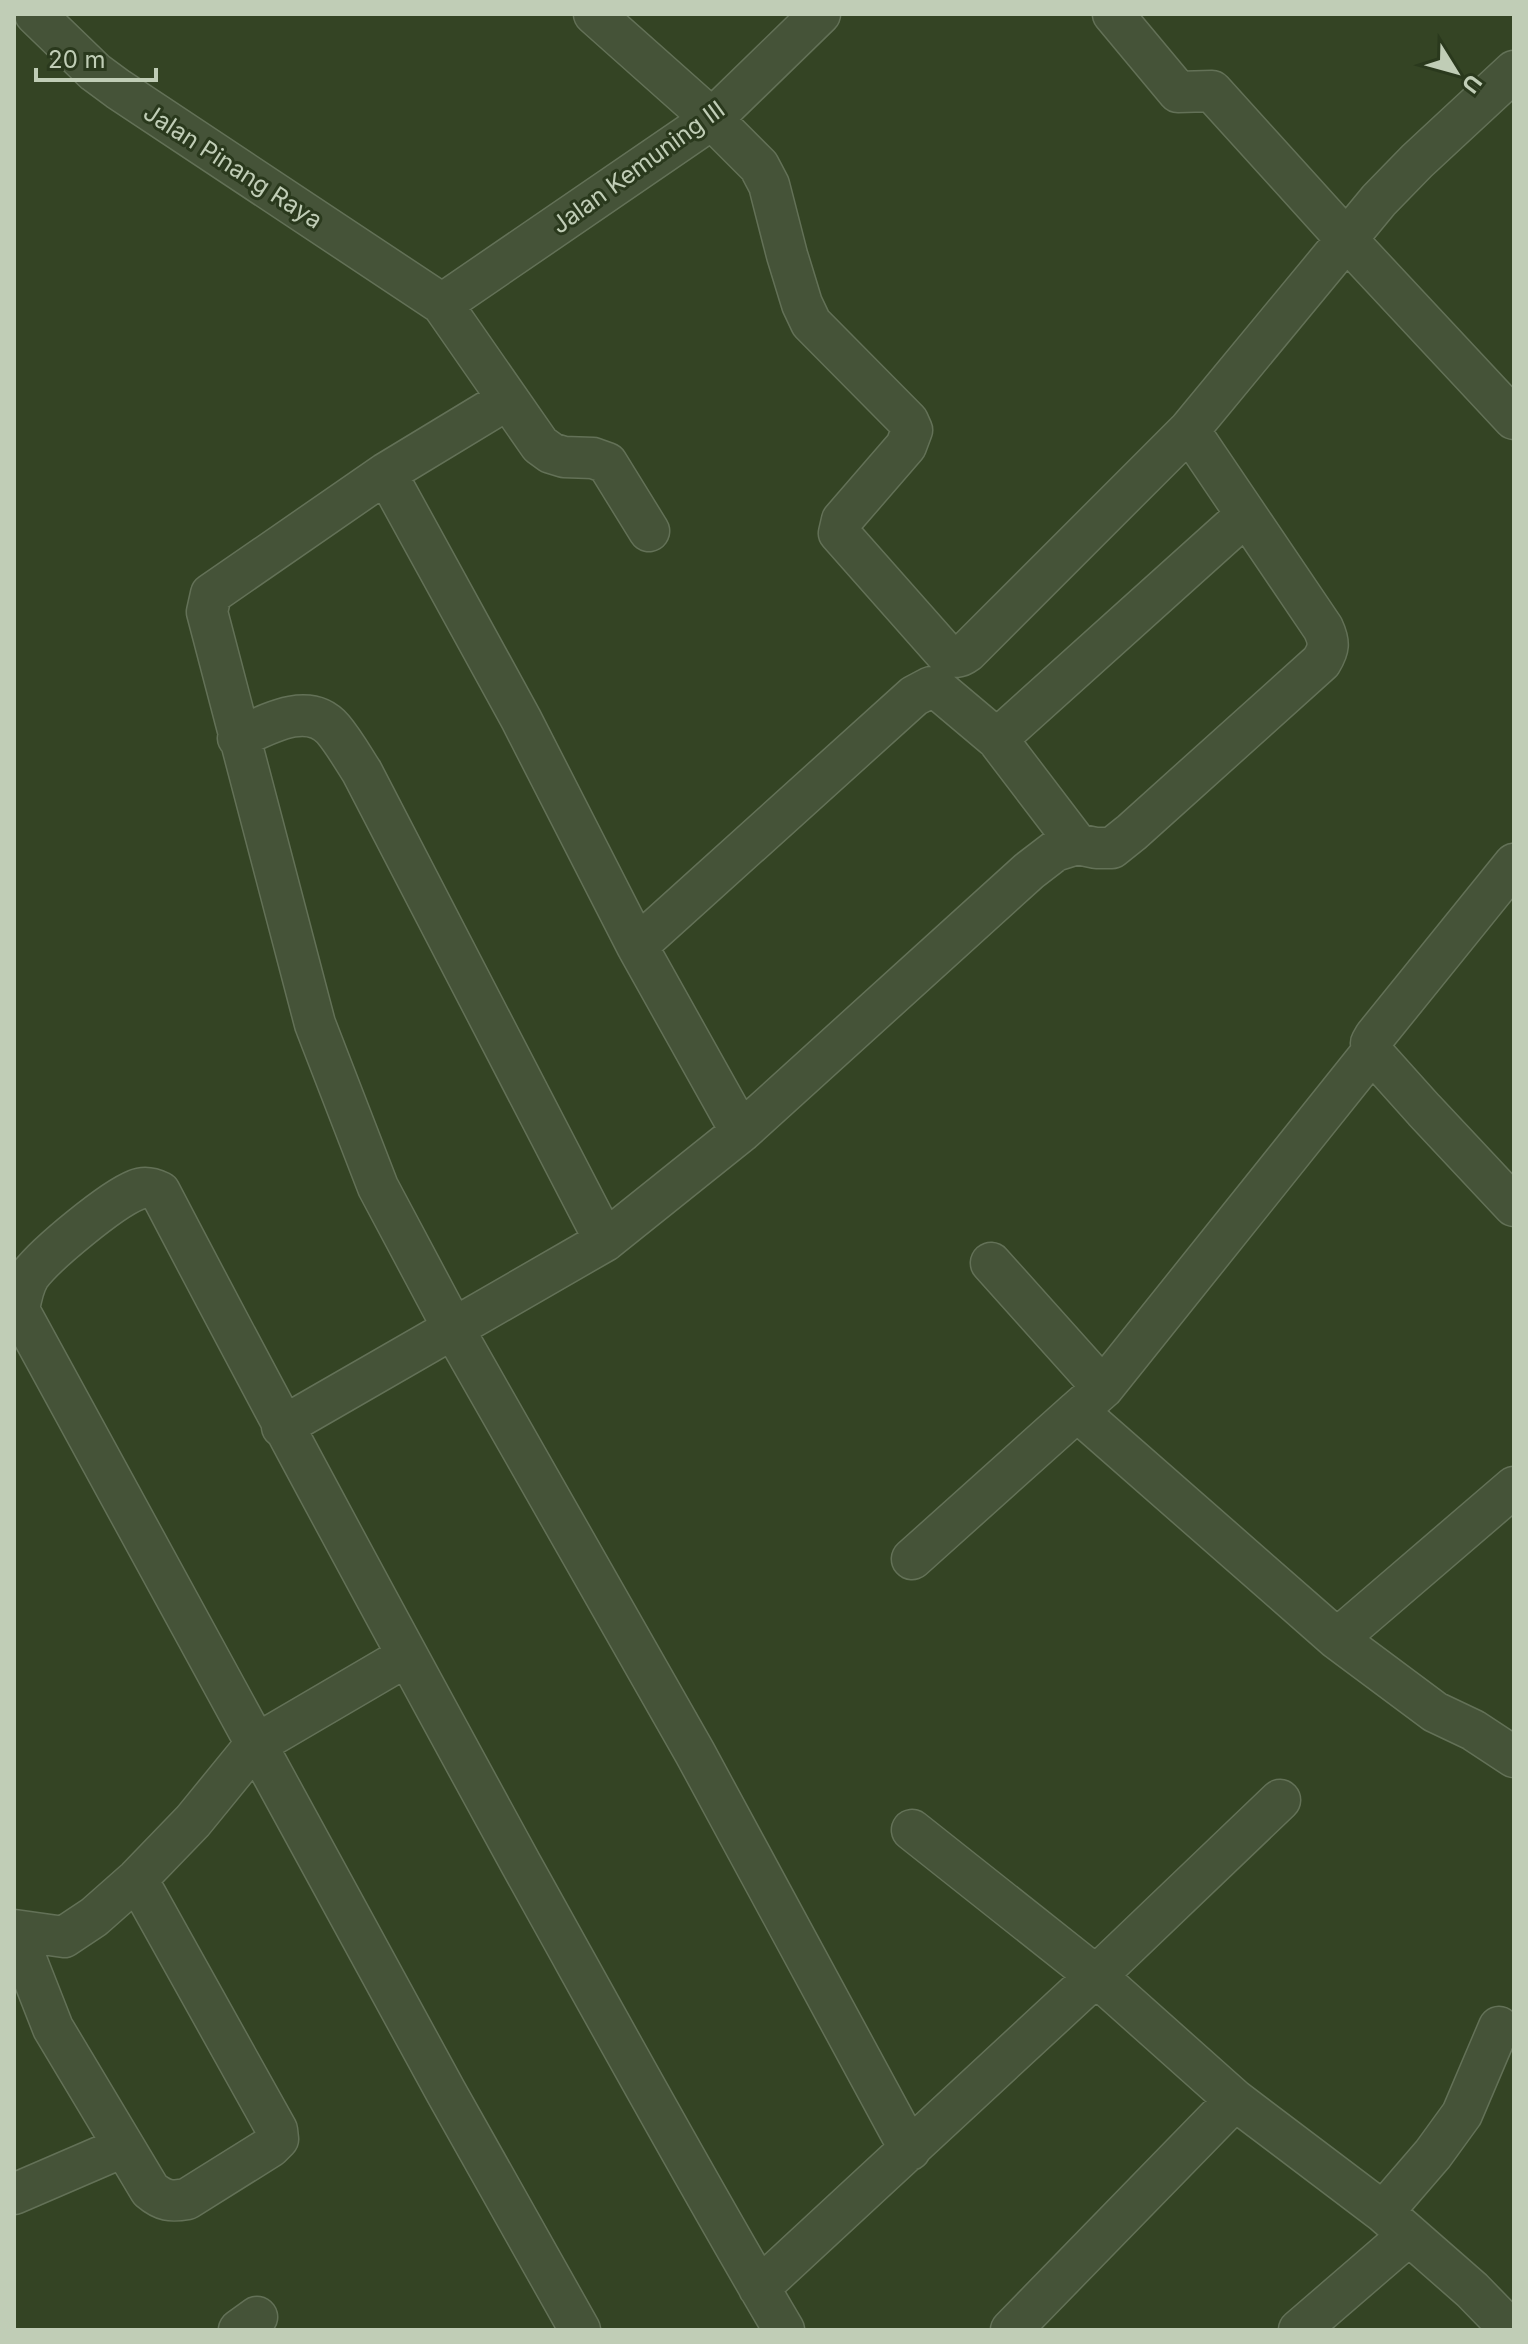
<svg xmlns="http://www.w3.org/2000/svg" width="1528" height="2344" viewBox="0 0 1528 2344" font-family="Inter,sans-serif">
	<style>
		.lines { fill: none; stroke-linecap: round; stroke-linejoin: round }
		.street-casing { stroke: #637157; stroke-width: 43 }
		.street { stroke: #455338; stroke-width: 40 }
		.labels { text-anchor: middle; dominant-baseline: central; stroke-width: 6; stroke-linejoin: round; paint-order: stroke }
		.street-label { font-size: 24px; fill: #c0cdb6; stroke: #2a391d }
	</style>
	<rect width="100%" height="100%" fill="#344424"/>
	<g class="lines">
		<g class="street-casing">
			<path id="street" d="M35,14L95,72L118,89L442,304L540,445L551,453L564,457L593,458L607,463L649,531
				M594,14L712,119L759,166L769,185L787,255L802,304L811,323L908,421L912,430L906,446L842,520L839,533L946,654C955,658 959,658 967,652L1189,430L1379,200L1417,161L1514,71
				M1113,14L1178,92L1212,91L1346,239L1514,419
				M442,304L712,119L820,14
				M508,399L386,473L211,594L207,612L315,1024L378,1187L453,1328L695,1753L910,2150
				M386,473L521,719L637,946L741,1132
				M238,738C266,725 308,700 333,729C344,742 353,758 362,772L605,1241
				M997,739L1236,524
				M1514,864L1375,1036L1371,1043L1372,1052L1103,1388L1077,1411L1337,1639L1435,1712L1473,1730L1514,1757
				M637,946L914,696L931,687L940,691L997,739L1077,844
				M1372,1052L1424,1110L1514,1206
				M991,1263L1103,1388
				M282,1427L605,1241L741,1132L1029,871L1055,851L1077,844L1096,848H1112L1132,832L1321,662C1329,649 1330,643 1323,628L1189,430
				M912,1559L1077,1411
				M1337,1639L1514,1487
				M912,1830L1096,1976L1235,2100L1383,2212L1472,2290L1511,2330
				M14,1930L64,1937L94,1917L137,1879L193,1821L255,1745L407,1656
				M15,1931L53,2028L150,2190C163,2201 171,2202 187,2199L270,2147L278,2139L277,2130L137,1879
				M14,2194L123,2147
				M1383,2212L1433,2154L1462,2114L1499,2027
				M759,2288L1096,1976L1280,1800
				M239,2330L257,2317
				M580,2330L446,2092L19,1310C21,1298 23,1286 30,1275C47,1253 111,1200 136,1190C145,1186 152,1188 160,1192C278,1418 399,1641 521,1864C608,2020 693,2176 784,2330
				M1011,2330L1235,2100
				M1299,2330L1409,2235"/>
		</g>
		<use href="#street" class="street"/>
	</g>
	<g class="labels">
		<g class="street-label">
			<text transform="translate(233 166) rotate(33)">Jalan Pinang Raya</text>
			<text transform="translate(638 167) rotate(-36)">Jalan Kemuning III</text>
		</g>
	</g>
	<rect width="1528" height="2344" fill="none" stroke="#c0cdb6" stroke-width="32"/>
	<g transform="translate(1456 72) rotate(127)" stroke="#2a391d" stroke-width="6" paint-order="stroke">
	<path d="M0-6L14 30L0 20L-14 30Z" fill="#c0cdb6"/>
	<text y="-12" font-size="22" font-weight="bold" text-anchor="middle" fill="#c0cdb6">U</text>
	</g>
	<path d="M36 68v12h120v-12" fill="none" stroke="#c0cdb6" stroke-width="4"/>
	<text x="48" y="68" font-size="24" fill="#c0cdb6" stroke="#2a391d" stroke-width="6" paint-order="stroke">20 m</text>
</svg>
